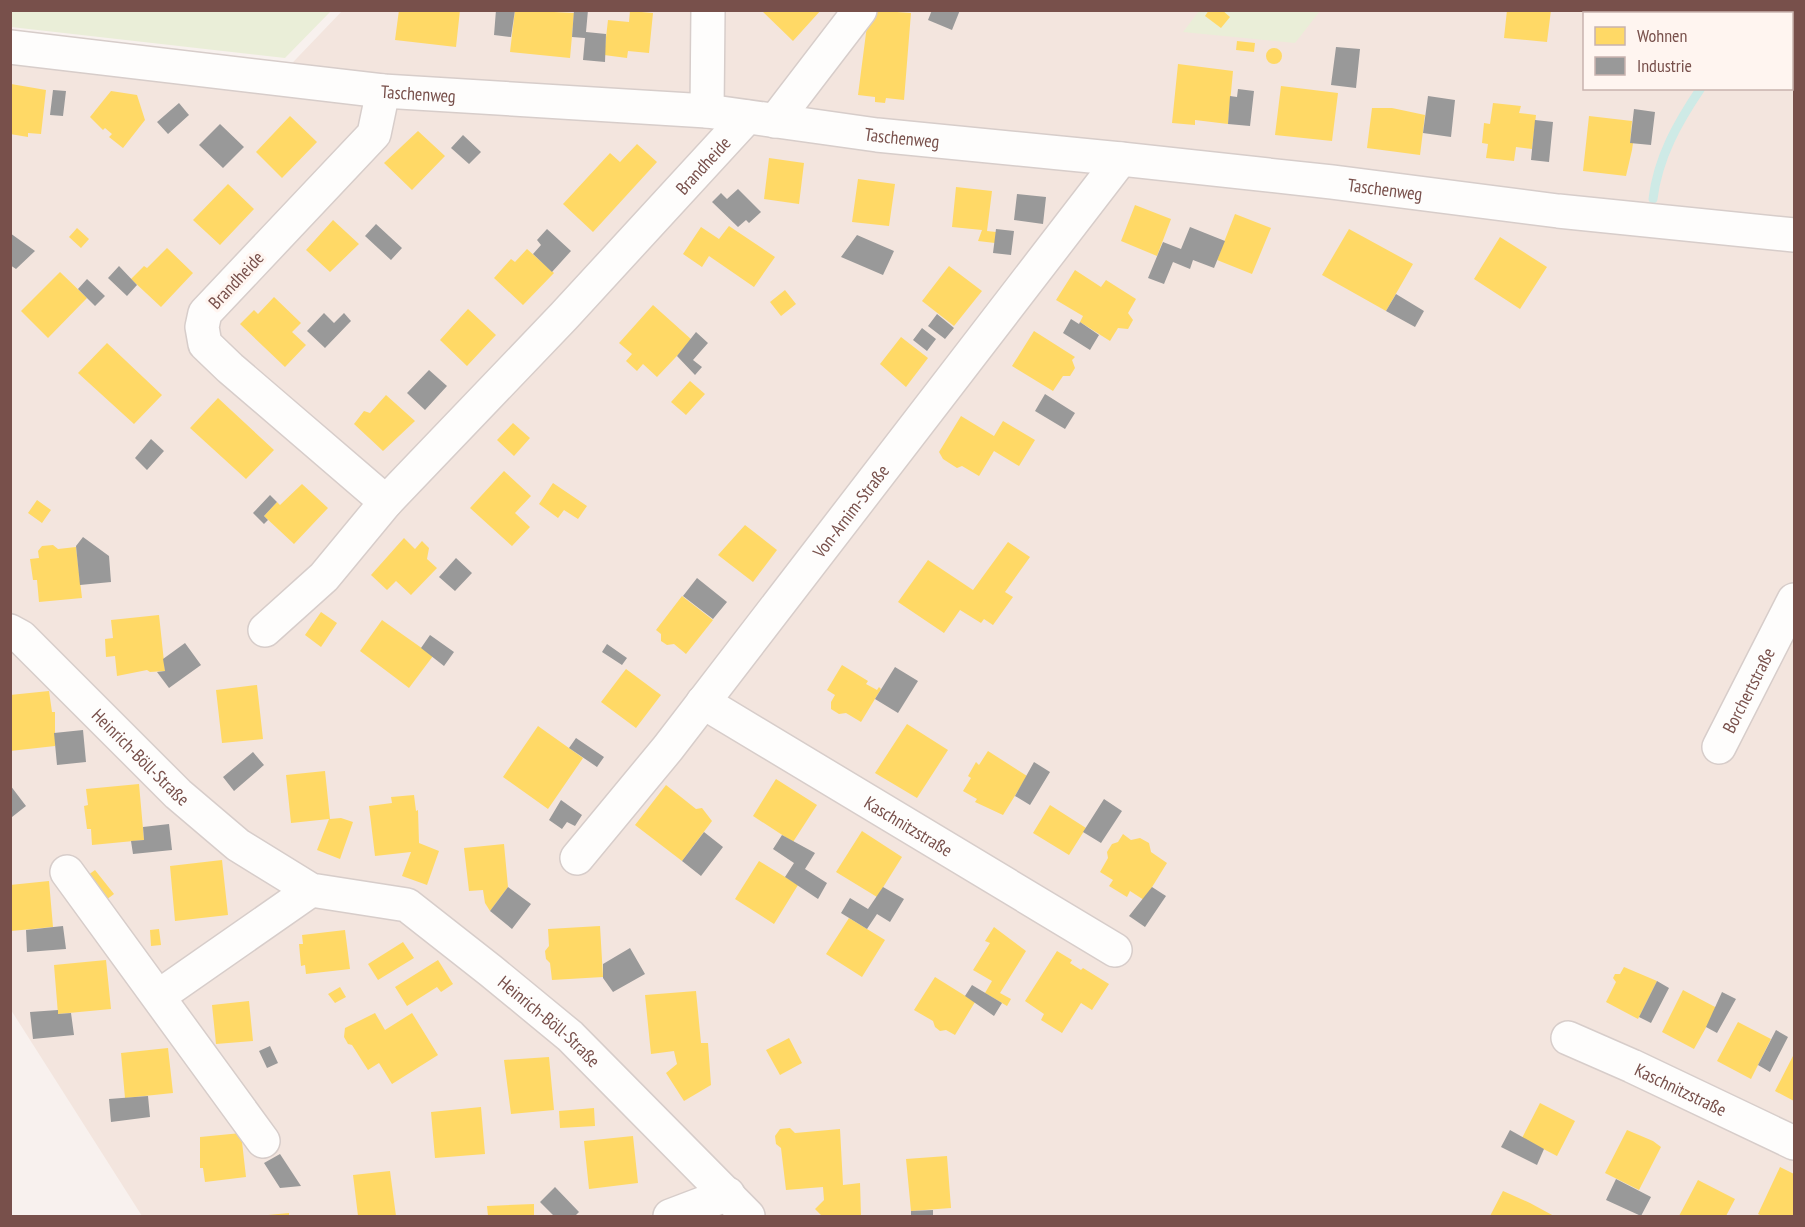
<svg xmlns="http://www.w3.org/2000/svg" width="1805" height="1227" viewBox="0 0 1805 1227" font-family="'PT Sans Narrow',sans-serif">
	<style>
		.residential { fill: #f3e5de; fill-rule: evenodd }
		.green { fill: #eaeed8 }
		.homes { fill: #ffd966 }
		.industry { fill: #999 }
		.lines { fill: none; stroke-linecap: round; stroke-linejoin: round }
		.stream { stroke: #ceeae6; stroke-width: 9 }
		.street-casing { stroke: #d7cdca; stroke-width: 36 }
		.street { stroke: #fefdfc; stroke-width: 33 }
		.labels { text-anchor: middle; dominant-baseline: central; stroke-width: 6; stroke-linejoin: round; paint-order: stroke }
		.street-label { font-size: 18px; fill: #78504b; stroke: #fff5f0 }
	</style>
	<rect width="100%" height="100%" fill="#f8f1ee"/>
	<path class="residential" d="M343,10L1794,11V1216H142L11,1010V53L275,81ZM1584,14H1792V88H1584Z"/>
	<path class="green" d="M11,10H331V11L285,58L11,27Z
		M1199,11H1320L1295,43L1183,32Z"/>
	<path class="homes" d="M399,10H460L456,47L395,40Z
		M515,10L574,13L570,58L510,52Z
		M761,10H821L793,41Z
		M869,10L911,13L904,100L886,98L885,103L875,102V97L858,95Z
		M1209,10H1222L1230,17L1221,28L1205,16Z
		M1507,10H1551L1547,42L1504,38Z
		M630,11L653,13L649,53L628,51L627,58L604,55L608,20L629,22Z
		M1237,41L1255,43L1254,52L1236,50Z
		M1266 56a8 8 0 1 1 16 0a8 8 0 1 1-16 0Z
		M1178,64L1233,71L1228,124L1195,120V125L1172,123Z
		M11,84L46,90L41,134L28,133V137L10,134Z
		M1281,86L1338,93L1332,141L1275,135Z
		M111,91L137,95L145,120L123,148L109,137L112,134L105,128L103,130L90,117Z
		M1493,103L1521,106L1519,113L1536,115L1532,149L1516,147L1514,161L1486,158L1488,144L1482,143L1484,123L1490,124Z
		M1372,108H1392L1425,115L1420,155L1367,148Z
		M290,116L317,142L282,178L256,152Z
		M1589,116L1632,121L1630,143H1633L1632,150L1626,176L1583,171Z
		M418,131L445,156L412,190L384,163Z
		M637,144L657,162L593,232L563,204L610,153L620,162Z
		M769,158L804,163L799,204L764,199Z
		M858,179L895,184L889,226L852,222Z
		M228,184L254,209L220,245L193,220Z
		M956,187L992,191L987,231L996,232L995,243L978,241L982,230L952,227Z
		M1135,205L1171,219L1157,256L1121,241Z
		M1235,214L1271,228L1252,274L1217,260Z
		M333,220L359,244L330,272L306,250Z
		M729,226L775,257L754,287L709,256L702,267L683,254L701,227L719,239Z
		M77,228L89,239L81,248L69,237Z
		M1349,229L1413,264L1386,311L1322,275Z
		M1500,237L1547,267L1520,309L1474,279Z
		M167,248L193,273L161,307L131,279L144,266L147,268Z
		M527,249L554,273L523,305L494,278L511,259L515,262Z
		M949,266L982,291L954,326L922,301Z
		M1075,270L1101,287L1106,280L1136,299L1128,313L1133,320L1128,329L1118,328L1110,341L1080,322L1083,316L1056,300Z
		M60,272L87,298L48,338L21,311Z
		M785,290L796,304L781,316L770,302Z
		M274,297L301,323L292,332L306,345L285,367L240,324L254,310L258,314Z
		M653,305L692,340L657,377L643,364L637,371L626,361L632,354L619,343Z
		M468,309L496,335L467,366L440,340Z
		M1034,331L1075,357L1072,360L1075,368L1070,376H1063L1053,391L1012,366Z
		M901,337L928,358L906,387L880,364Z
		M107,343L162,395L134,424L78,373Z
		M690,381L705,394L686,415L671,402Z
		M386,395L415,421L383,451L354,424L364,411L370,413Z
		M218,398L274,450L246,479L190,428Z
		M961,416L994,436L1003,421L1035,440L1019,466L994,451L979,476L962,466L957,468L943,459L939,452Z
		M513,423L530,438L514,456L497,440Z
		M504,471L531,496L515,513L530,527L512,546L470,508Z
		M553,483L587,506L578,519L564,510L558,518L539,504Z
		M302,484L328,508L294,544L264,516L277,502L280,505Z
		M37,500L51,510L42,523L28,513Z
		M745,525L777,550L753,582L718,555Z
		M404,538L415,549L422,541L429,548L427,559L437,568L411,595L396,581L387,590L371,575Z
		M1008,542L1030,557L1005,592L1013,597L993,625L984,619L981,623L960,610L944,633L898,602L928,560L973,590Z
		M53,545L58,549L76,547L82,598L39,602L37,580H33L30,559L39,558L38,551L42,546Z
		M682,596L713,620L686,654L674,644L667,645L661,641V634L656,630Z
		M321,612L337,623L321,647L305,635Z
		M159,615L165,671L150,672L147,670L117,676L115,656L106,657L105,639L113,638L111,620Z
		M382,620L433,656L409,688L360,651Z
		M842,665L868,681L866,684L877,690L879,687L881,689L861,722L846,713L839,714L831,709V702L835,695L827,690Z
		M626,669L661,695L636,728L601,702Z
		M257,685L263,739L222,743L216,690Z
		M49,691L52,712H55V746L10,751V695Z
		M907,724L948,750L917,798L875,773Z
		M538,726L583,758L548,809L503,777Z
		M988,751L1027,776L1003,815L975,802L977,799L963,791L971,778L968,776L976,762L979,765Z
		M325,771L330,819L341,818L353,822L340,859L317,850L329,819L291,823L286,775Z
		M776,779L817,805L793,842L753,816Z
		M139,784L144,840L92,845L91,829H87L84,806L88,805L86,789Z
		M666,785L696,809L702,808L712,821L682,861L635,825Z
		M414,795L416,811L418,810L419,843L439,851L427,885L402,876L411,852L375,856L369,806L392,803L391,797Z
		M1050,805L1086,828L1069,855L1033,833Z
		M862,831L902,857L877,897L836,872Z
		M1123,834L1131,840L1140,838L1149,843L1151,852L1167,863L1144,900L1130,891L1127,897L1109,886L1113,880L1100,872L1108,858L1107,852L1112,844L1118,842Z
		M504,844L508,887L490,911L485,903L483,890L469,891L464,848Z
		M222,860L228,915L175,921L170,866Z
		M759,861L798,885L774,924L735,899Z
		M95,870L114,894L102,903L84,878Z
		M49,881L53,927L11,931L10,885Z
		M849,918L885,940L862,977L826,954Z
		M600,926L603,977L552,980L550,963L546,959L545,951L549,946L548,929Z
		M994,927L1026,951L1000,993L1011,999L1007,1006L985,993L992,981L973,970L990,943L985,941Z
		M159,929L161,945L151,946L150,930Z
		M345,930L350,969L306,974L305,965L301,966L299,944H303L302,935Z
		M403,942L414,958L378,980L368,964Z
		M1057,951L1072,960L1070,963L1081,970L1083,968L1109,984L1092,1010L1081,1003L1062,1033L1041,1020L1044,1014L1025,1001Z
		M106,960L111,1009L58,1014L54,965Z
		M438,960L453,984L441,992L437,987L407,1006L395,987Z
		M1624,967L1657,981L1638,1019L1606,1002L1616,982L1613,978L1615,974H1620Z
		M935,977L975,1002L955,1035L946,1030L940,1031L935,1027L933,1021L914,1010Z
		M340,987L346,997L335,1003L328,994Z
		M1683,990L1717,1008L1694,1049L1662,1032Z
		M696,991L701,1043H708L711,1085L684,1101L666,1073L677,1064L674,1051L651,1054L645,995Z
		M249,1001L253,1041L216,1044L212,1005Z
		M375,1013L385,1030L412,1013L438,1055L392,1084L379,1063L368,1070L352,1045L348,1044L344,1037L345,1028Z
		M1738,1022L1771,1039L1751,1079L1717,1061Z
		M789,1038L802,1063L780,1075L766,1050Z
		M168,1048L173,1093L125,1098L121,1053Z
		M1794,1054V1101L1775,1091Z
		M549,1057L554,1110L511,1114L504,1060Z
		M1540,1103L1575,1121L1557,1156L1522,1138Z
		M481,1107L485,1154L435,1158L431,1112Z
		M594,1108L595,1126L560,1128L559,1111Z
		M790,1128L795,1133L840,1129L843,1185L860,1183L861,1216H822L815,1209L824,1200L823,1187L786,1190L781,1148L776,1144L775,1136L780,1129Z
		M1627,1130L1653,1141L1661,1147L1639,1190L1605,1173Z
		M241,1133L246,1177L205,1182L203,1168H200V1137Z
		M633,1136L638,1183L589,1189L584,1141Z
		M947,1156L951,1208L911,1211L906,1159Z
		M1780,1167L1794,1174V1216H1762L1758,1214Z
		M390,1171L396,1216H358L353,1175Z
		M1698,1180L1735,1199L1726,1216H1679Z
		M1503,1191L1530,1203L1554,1216H1490Z
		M534,1204V1216H488L487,1206Z
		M289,1213V1216H268V1215Z"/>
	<path class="industry" d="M496,10H515L511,37L494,35Z
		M574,10H588L586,32L606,34L605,62L583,60L585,38L572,37Z
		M932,10H960L952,30L928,20Z
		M1336,47L1360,49L1356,88L1331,85Z
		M1238,89L1254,91L1250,126L1228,124L1230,96L1237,97Z
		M53,90L66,91L63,116L50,115Z
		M1428,96L1455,100L1451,137L1423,133Z
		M179,103L189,115L168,134L157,122Z
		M1634,109L1655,112L1651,145L1630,143Z
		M1535,120L1553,122L1549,162L1531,160Z
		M220,124L244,147L223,168L199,145Z
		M463,135L481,152L469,164L451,148Z
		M738,189L761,212L749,223L746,220L738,227L712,202L721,193L727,199Z
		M1017,194L1046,197L1043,224L1014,220Z
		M376,224L402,248L391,260L365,236Z
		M1190,227L1225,241L1214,268L1193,260L1190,269L1173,262L1164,284L1148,278L1163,242L1181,249Z
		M547,229L571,251L552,272L533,254L541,245L537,240Z
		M996,229L1014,231L1011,255L993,253Z
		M10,233L35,251L16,269L10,265Z
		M857,235L894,251L883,275L841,257Z
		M119,266L137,285L127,296L108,278Z
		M87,279L105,296L95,306L78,289Z
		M1396,294L1424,311L1415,327L1386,311Z
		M324,313L334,323L344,313L351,321L325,348L307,331Z
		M937,314L954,328L945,339L928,326Z
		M1071,319L1079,324L1080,322L1099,335L1090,350L1063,333Z
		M922,328L936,339L927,351L913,340Z
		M696,332L708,343L693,360L702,367L695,375L677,356Z
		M429,370L447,386L425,410L407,393Z
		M1045,394L1075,413L1065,429L1035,411Z
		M151,439L164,451L147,470L135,458Z
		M270,495L277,502L264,516L268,520L264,524L253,513Z
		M83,537L109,556L111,582L80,585L76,546Z
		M456,558L472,573L455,591L439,577Z
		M697,578L727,602L713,619L683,596Z
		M430,635L454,652L444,666L421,648Z
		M185,643L201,665L169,688L157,672L165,671L163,659Z
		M607,644L627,658L622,665L602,652Z
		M895,667L918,681L898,713L875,699Z
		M83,730L86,762L57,765L54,733Z
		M576,738L604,757L597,767L569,748Z
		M253,752L264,765L234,791L223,777Z
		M1034,762L1050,772L1030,805L1015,796Z
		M10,785L26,806L12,817L10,815Z
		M1104,799L1122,811L1101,843L1083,832Z
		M561,800L582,815L575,826L567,822L562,829L549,820Z
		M169,824L172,850L133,854L131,841L144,840L143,827Z
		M704,832L723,847L701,876L682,861Z
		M782,835L815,853L805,869L827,883L818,899L785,877L794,863L773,849Z
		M508,887L531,904L512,929L490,911Z
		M883,887L904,899L890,922L877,914L867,929L841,913L850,898L868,909Z
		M1152,887L1166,896L1145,927L1129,916Z
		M63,926L66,949L27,952L26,930Z
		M630,948L645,974L613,992L603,978V964Z
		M1657,981L1669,988L1651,1023L1639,1017Z
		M972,985L1002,1003L994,1016L965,996Z
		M1722,992L1736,999L1717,1033L1706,1027Z
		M58,1010V1014L71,1013L74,1035L33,1039L30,1012Z
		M1776,1030L1788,1037L1770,1072L1758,1065Z
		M270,1046L278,1063L267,1068L259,1051Z
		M148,1096L150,1117L111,1122L109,1099Z
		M1510,1130L1544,1149L1537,1165L1501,1147Z
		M280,1154L301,1186L280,1188L264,1163Z
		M1616,1179L1651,1197L1641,1216L1606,1200Z
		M555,1187L579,1212L575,1216H554L540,1202Z
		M933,1210V1216H911V1211Z"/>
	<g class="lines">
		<path class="stream" d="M1748,14L1750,10
			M1653,199C1658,157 1678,122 1701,88"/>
		<g class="street-casing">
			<g id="street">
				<path id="s1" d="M10,47L383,91L707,111L877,135L1121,159L1332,182L1558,211L1794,235"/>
				<path d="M383,91L374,134L205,313L202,327L205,344L230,368L386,502"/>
				<path d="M707,111L708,10"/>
				<path d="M775,121L860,10"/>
				<path id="s2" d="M265,630L324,577L386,502L564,316L747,117"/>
				<path id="s3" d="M10,631L21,637L178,794L238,845L311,890L407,905L491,971L570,1036L748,1216"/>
				<path id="s4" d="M703,702L1115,950"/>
				<path id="s5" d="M1719,747L1794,600"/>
				<path id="s6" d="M577,858L668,748L1121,159"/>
				<path d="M67,872L263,1141"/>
				<path d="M159,996L311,890"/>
				<path id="s7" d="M1568,1038L1632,1066L1794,1143"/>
				<path d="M670,1216L728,1194"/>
			</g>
		</g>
		<use href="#street" class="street"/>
	</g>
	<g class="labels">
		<g class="street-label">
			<text stroke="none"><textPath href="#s1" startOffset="411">Taschenweg</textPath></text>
			<text stroke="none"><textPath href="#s1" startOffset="897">Taschenweg</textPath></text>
			<text stroke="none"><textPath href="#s2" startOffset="639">Brandheide</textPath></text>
			<text stroke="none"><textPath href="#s1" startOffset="1383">Taschenweg</textPath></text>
			<text transform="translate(236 280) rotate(-47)">Brandheide</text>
			<text stroke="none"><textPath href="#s6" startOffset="442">Von-Arnim-Straße</textPath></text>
			<text stroke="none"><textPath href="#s5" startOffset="64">Borchertstraße</textPath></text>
			<text stroke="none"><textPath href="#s3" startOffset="182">Heinrich-Böll-Straße</textPath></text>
			<text stroke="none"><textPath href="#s4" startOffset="240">Kaschnitzstraße</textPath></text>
			<text stroke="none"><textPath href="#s3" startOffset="680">Heinrich-Böll-Straße</textPath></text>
			<text stroke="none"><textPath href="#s7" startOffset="124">Kaschnitzstraße</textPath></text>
		</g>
	</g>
	<rect width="1805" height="1227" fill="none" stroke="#78504b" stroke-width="24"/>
	<rect x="1583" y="12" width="210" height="78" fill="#fff5f0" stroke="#c9b3ae" stroke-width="1.5"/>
	<rect x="1595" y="27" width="30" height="18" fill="#ffd966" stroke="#c9b3ae" stroke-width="1.5"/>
	<text x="1637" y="42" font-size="18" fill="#78504b">Wohnen</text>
	<rect x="1595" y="57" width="30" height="18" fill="#999999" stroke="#c9b3ae" stroke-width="1.5"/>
	<text x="1637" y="72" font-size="18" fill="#78504b">Industrie</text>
</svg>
